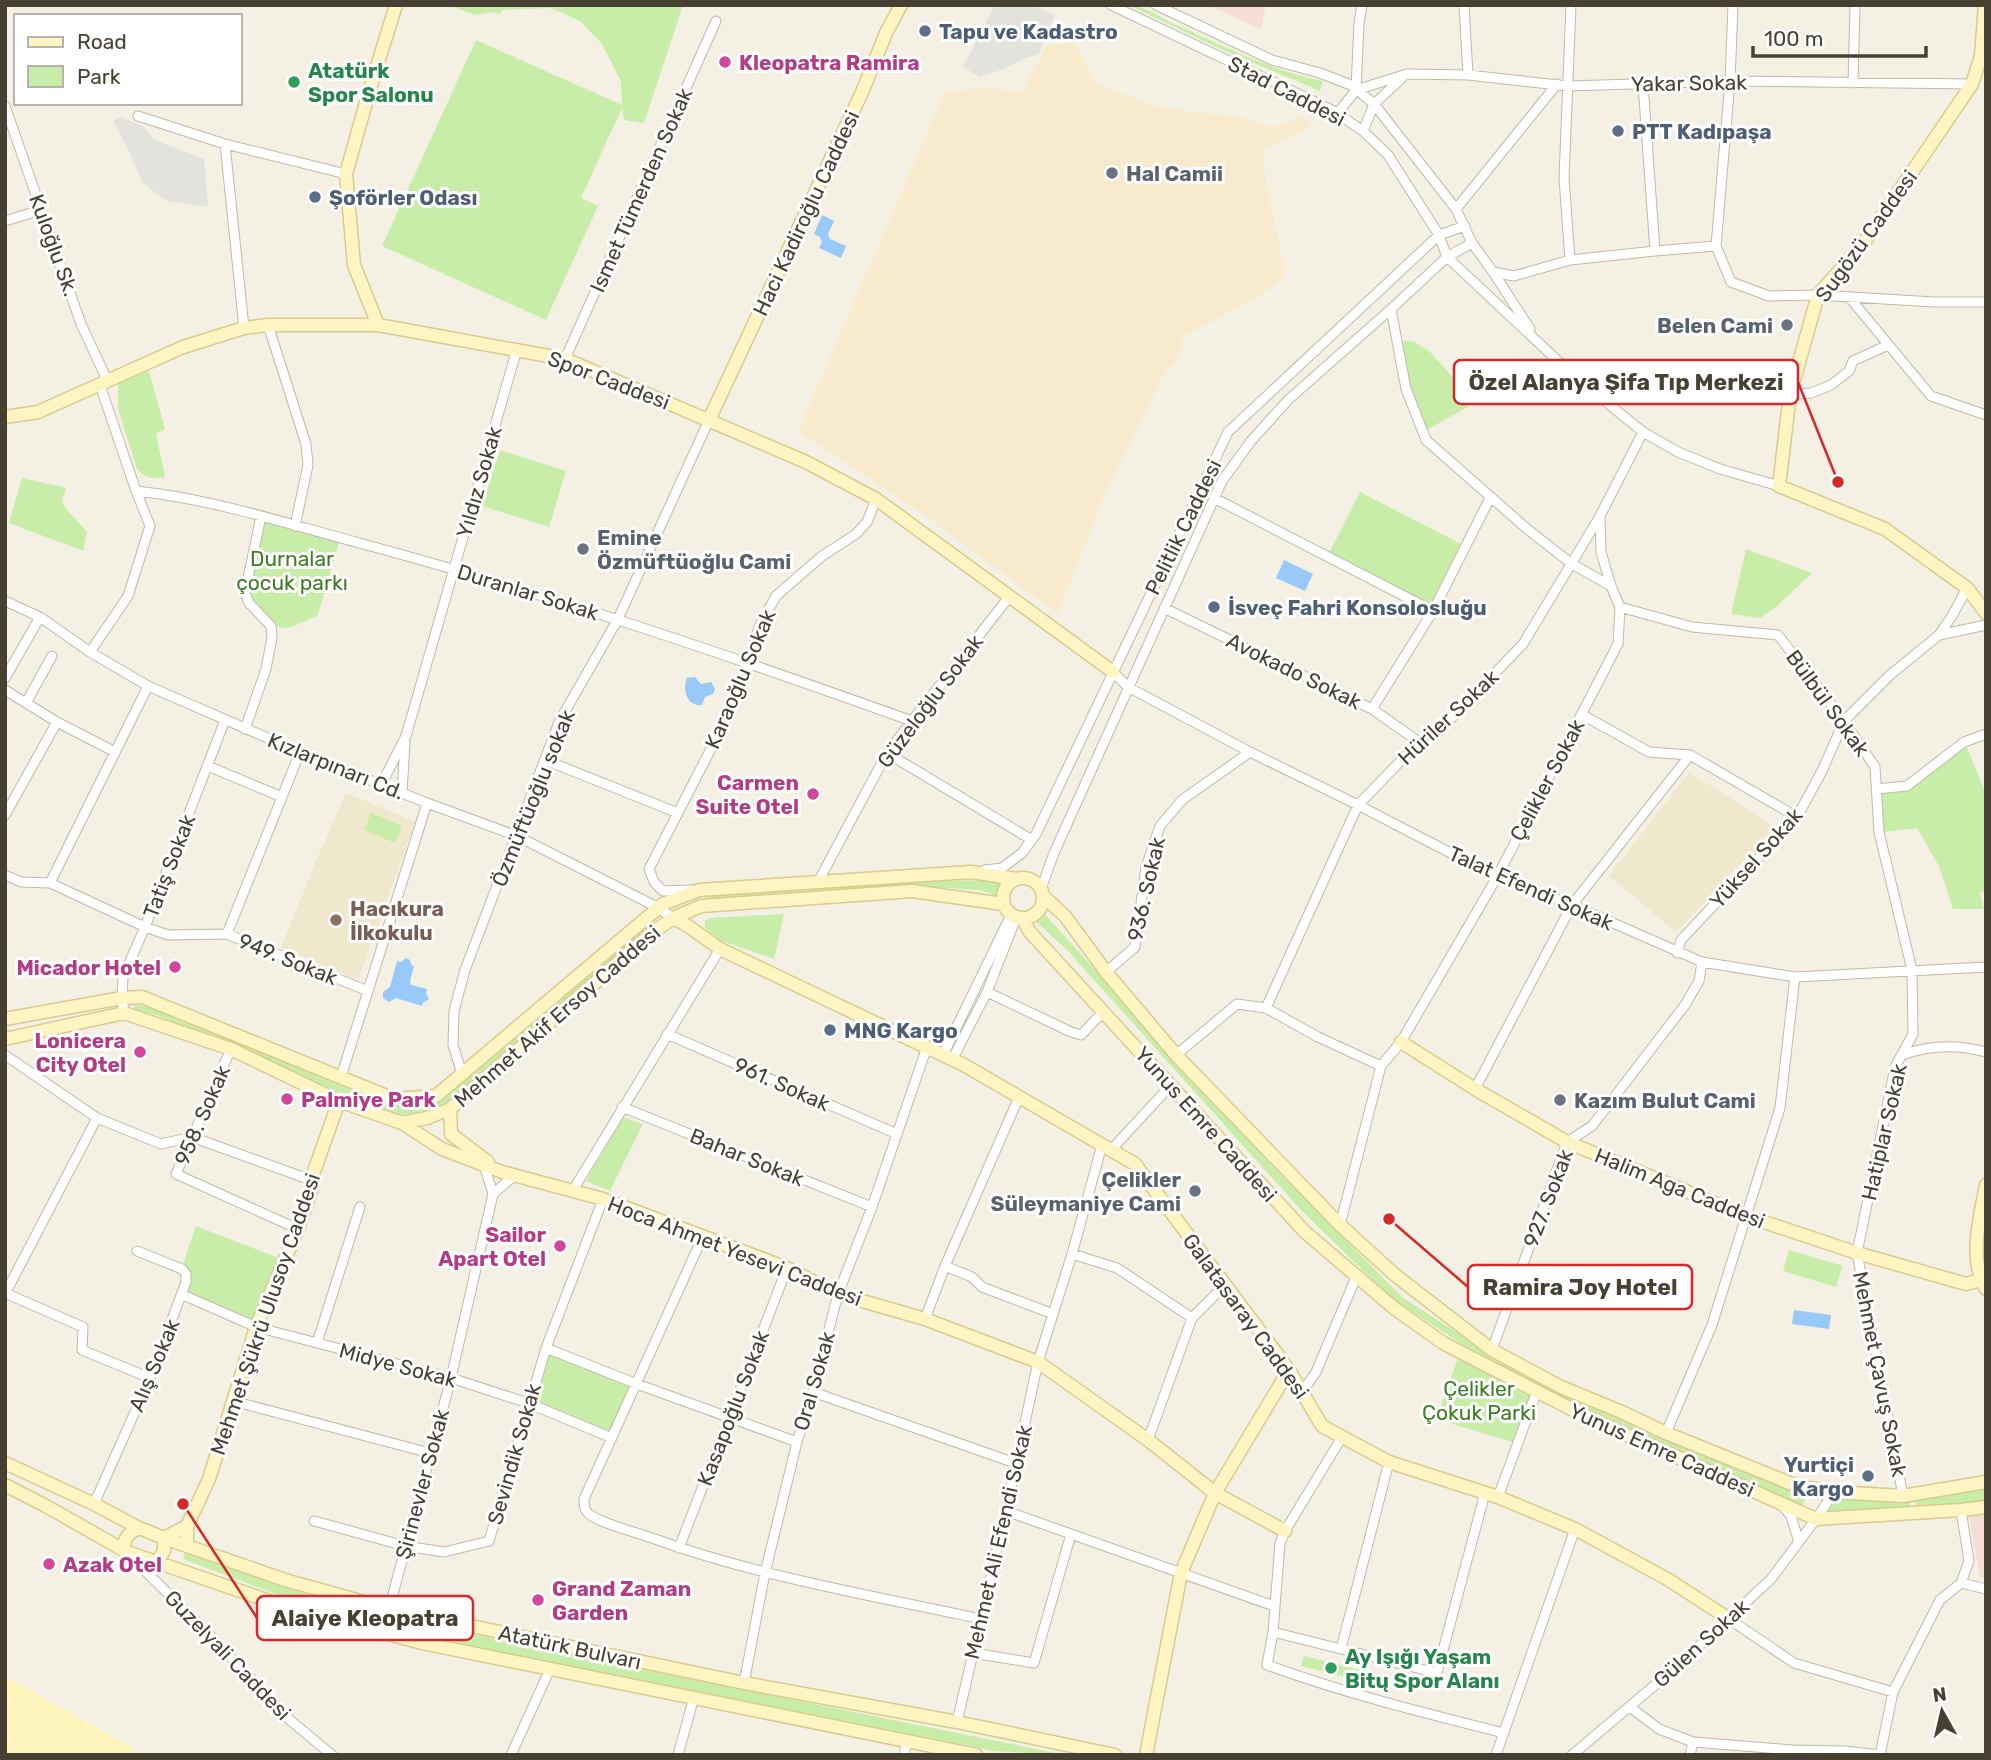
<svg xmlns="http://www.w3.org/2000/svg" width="1991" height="1760" viewBox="0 0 1991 1760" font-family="Rubik,sans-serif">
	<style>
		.commercial { fill: #f8eacc }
		.education { fill: #efe8cc }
		.medical { fill: #f6ddd6 }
		.green { fill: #c8eda8 }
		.sand { fill: #fdf4bb }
		.parking { fill: #e4e2dd }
		.water { fill: #99c9f8 }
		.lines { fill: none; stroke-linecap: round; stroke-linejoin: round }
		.street-casing { stroke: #c0b9a6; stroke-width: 11 }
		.secondary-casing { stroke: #d8cb8f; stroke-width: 15 }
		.street { stroke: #fff; stroke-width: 9 }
		.secondary { stroke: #fff5c3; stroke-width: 12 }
		.service-dot { fill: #5c6f8a; stroke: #fff; stroke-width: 2.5 }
		.hotel-dot { fill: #d1479c; stroke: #fff; stroke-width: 2.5 }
		.leisure-dot { fill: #2e9e5b; stroke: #fff; stroke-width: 2.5 }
		.worship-dot { fill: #6b7280; stroke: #fff; stroke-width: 2.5 }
		.education-dot { fill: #8d6e63; stroke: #fff; stroke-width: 2.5 }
		.labels { text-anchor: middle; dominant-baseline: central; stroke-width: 6; stroke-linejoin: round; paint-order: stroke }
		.service-label { font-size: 21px; font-weight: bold; fill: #4e5e75; stroke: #fff; text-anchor: start }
		.hotel-label { font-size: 21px; font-weight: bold; fill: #b23c85; stroke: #fff; text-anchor: start }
		.leisure-label { font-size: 21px; font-weight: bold; fill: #27864d; stroke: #fff; text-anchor: start }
		.street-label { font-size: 21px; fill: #474133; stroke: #fff }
		.worship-label { font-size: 21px; font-weight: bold; fill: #5b616d; stroke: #fff; text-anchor: start }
		.park-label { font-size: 21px; fill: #3c7e21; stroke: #fff }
		.education-label { font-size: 21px; font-weight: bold; fill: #785e54; stroke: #fff; text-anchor: start }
		.leader { fill: none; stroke: #d62828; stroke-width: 2.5 }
		.callout-dot { fill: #d62828; stroke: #fff; stroke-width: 2.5 }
		.callout { fill: #fff; stroke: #d62828; stroke-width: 2.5 }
		.callout-label { font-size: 23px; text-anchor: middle; font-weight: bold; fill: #474133 }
	</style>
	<rect width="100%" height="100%" fill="#f4f0e4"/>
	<path class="commercial" d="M1075,43L1097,84L1160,108L1244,118L1272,128L1304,116L1311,127L1262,149L1266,182L1286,276L1258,297L1183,337L1179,357L1163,376L1106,491L1058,614L913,507L798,432L944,93L985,87L1022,93L1047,45Z"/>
	<path class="education" d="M1689,772L1775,827L1676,932L1609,876Z
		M346,793L415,822L358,980L281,947L316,861Z"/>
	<path class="medical" d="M1207,5H1266L1261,29Z
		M1986,1513V1578L1980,1577L1969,1516Z"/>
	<path class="green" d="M448,5H683L644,123L624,120L622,108L581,198L598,206L546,320L382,246L476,40L622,105L621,82L602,44L580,21L551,8L502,10L500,14L492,12L475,15Z
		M1129,5C1144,5 1160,18 1174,24C1222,45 1271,71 1323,81L1320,91L1216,47Z
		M1400,340L1415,342L1430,352L1471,397L1473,404L1425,431L1408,388Z
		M149,371L165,429L156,434L165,477C152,479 146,479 137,469L118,409V383Z
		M500,450L566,471L549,527L482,506Z
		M22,478L66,488L62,501L63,505L87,532L83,551L9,523Z
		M1360,492L1463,545L1432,606L1329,553Z
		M263,521L339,542L318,615C309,619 297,626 287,628C270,630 253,606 248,592Z
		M1746,549L1812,573L1776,607L1760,618L1731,614Z
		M1966,745L1986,794V892L1980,893L1984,909H1953L1939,866L1917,828L1882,832L1880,793L1910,790Z
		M371,813L402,826L395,843L364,830Z
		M931,880L1003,881L1001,897L980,890L932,887L707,900V895Z
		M1041,910L1271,1165L1402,1297L1499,1360L1569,1395L1702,1455L1808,1494L1801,1507L1579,1407L1459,1342L1391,1298L1302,1211L1067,950L1033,919Z
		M784,914L774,959L719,940L705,928V921L710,918Z
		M653,920L656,925L448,1104C428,1113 411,1117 389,1113L157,1015L135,1011L134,1005L154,1007L386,1105C405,1108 420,1108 437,1100Z
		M623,1117L643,1124L610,1191L586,1181Z
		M196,1226L281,1259L254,1322L184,1294L182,1267Z
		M1789,1250L1843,1266L1836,1287L1783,1271Z
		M548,1352L633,1386L611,1434L532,1402Z
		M1459,1355L1533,1393L1515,1443L1436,1419Z
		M1986,1489V1500L1916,1509L1915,1498Z
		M1836,1495L1910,1499V1510L1823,1515Z
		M185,1552L341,1606L438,1628L1066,1755L993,1751L405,1634L297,1602L183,1559Z
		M1304,1656L1360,1670L1358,1680L1301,1666Z"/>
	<path class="sand" d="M5,1679H10L133,1748L141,1755H5Z"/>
	<path class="parking" d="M995,5H1033L1055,15L1039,54L1024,59L1004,69L980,77L963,67Z
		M121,117L143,126L155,140L204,159L208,207L166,201L142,182L131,155L113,121Z"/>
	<path class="water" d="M822,215L834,221L828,234L830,239L846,246L841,258L819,248L822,242L820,237L814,234Z
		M1284,560L1313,574L1305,591L1276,578Z
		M695,677L701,684L711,682L715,689L713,694L705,697L702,705C687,707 682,690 687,678Z
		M406,958L410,960L411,965L414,966L410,981L411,985L427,989L426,993L429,999L423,1003L422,1006L396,998L389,1002L383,998V992L390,987L397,961L401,962Z
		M1794,1310L1831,1315L1829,1329L1792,1324Z"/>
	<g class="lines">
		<g class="street-casing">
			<path id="street" d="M1111,5L1332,110L1363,131L1388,155L1439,235L1447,257L1573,375L1643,432L1678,452L1720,469L1779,486
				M1156,5L1272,60L1320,73L1351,85L1374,104L1456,209L1472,243L1493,272L1530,329
				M1464,5L1468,75
				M1733,5L1730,81L1716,246L1731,282L1769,296L1818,295L1934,302H1986
				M1853,83L1855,5
				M1643,84L1655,251
				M1356,90L1359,23L1362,5
				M5,106L81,324L108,382
				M1337,114L1356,90L1407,74L1468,75L1568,86L1730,81L1972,84
				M138,116L225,144L346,174
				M1363,131L1374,104L1402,78
				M225,144L244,328
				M1456,209L1557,84
				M5,221L41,210
				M1570,260L1564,178L1571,5
				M1493,272L1514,276L1570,260L1655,251L1716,246
				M1849,297L1931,396L1986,415
				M1391,309L1406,389L1426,440L1526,528L1572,564L1611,586
				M268,325L306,444L308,465L295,526
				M565,359L716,21
				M1790,394L1811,393L1831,385L1849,371L1853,361L1888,345
				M136,491C213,499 288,524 363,544C549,594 731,656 912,721
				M1214,498L1433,611
				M5,601L40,617L90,652L148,686L300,752L427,803L517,836L659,908L673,918
				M1620,607L1692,627L1778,635L1844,721L1875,767L1879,832L1912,970L1913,1034L1895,1067L1857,1253L1903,1496
				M1164,608L1372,709L1419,742
				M1939,635L1986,625
				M90,652L128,596L150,526L136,491L100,385
				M1113,672L1128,687L1250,752L1358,805L1497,877L1572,905L1702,962L1795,977L1986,967
				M5,678L40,617
				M5,690L57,722L115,752
				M26,703L52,656
				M1372,709L1433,611L1490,498
				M1581,714L1649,752L1690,755L1797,817
				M245,729L266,669L272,637L271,626L249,603L245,593L261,516
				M887,753L1032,840
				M545,760L678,813
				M208,766L282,797
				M381,785L406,736L517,349
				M1876,789L1907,786L1964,742L1986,734
				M402,793L405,743
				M5,815L57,722
				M985,870L1002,868L1022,853L1036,834L1228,432L1439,235L1465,226
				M5,875L21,882L50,883L145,927L168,935L227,934L368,991
				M818,882L887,753L1009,597
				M50,883L148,686
				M1041,889L1054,853L1222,481L1251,441L1288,400L1391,309L1447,257L1472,243
				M691,890L663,891L654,882L649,869L732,708L749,662L759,627L776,596L822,556L856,534L867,522L876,499
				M227,934L300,752
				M1677,953L1681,940L1797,817L1822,771L1844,721L1890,675L1939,635L1952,616L1967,588
				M1106,972L1135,947L1146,867L1160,826L1182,800L1250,752
				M987,992L1071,1032L1081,1035L1103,1012
				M1266,1008L1358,805L1419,742L1440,730L1523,644L1600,516L1643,432
				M124,1013L122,998L123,977L145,927L225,720
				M667,1034L897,1134
				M231,1049L176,1174L298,1229
				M5,1055L97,1118L161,1144L192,1137L311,1180
				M943,1055L1011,915
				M1176,1055L1237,1004L1266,1008L1318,1037L1381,1066
				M1902,1055C1929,1045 1957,1044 1986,1052
				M952,1060L987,992L1016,918
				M462,1074L453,1045L454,1011L465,970L559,722L618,619L709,420
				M341,1077L427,803
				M1475,1089L1572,905L1690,755
				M622,1107L872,1207
				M1111,1150L1171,1085
				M484,1165L493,1194
				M573,1190L720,949
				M1340,1225L1381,1066L1401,1042L1497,877L1618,644L1620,607L1611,586L1601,552L1600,516
				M703,1236L584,1499C584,1505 584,1510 589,1514C602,1524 632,1531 649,1537C756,1576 869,1595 981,1619
				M1072,1254L1117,1268L1192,1318
				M945,1266L972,1277L982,1287L1053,1314
				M5,1293L83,1327L82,1350L150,1378
				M5,1294L97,1118
				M183,1295L256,1327L451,1378L528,1403L612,1438
				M925,1319L945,1266L1019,1097
				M317,1343L360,1207
				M546,1348L637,1384L797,1442
				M1492,1350L1567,1142L1592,1126L1685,1005L1699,981L1702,962
				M813,1392L1015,1463
				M1302,1392L1316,1372L1357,1275
				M233,1401L430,1453
				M1666,1433L1712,1325L1780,1108L1795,977
				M1342,1437L1285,1531L1280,1543L1273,1632L1267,1665C1344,1693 1424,1713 1504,1733
				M1148,1440L1192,1318L1225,1285
				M1498,1497L1537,1391
				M94,1504L150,1378L186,1282V1274L182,1269L137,1251
				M1782,1505L1791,1516L1799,1542
				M1006,1511L1274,1606
				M314,1521L405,1546L444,1552L489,1541L546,1348L603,1199
				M679,1548L787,1268
				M128,1554L201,1626L291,1721L332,1755
				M1961,1583L1986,1589
				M389,1609L451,1378L493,1194L515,1175
				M1729,1619L1794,1663L1893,1692
				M1273,1632L1437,1673L1485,1493
				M1341,1649L1389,1462
				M973,1653L1034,1663L1071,1534
				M744,1683L765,1573L797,1442L813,1392L838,1294L872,1207L927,1047
				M1630,1707L1659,1729L1693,1742L1793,1750L1845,1751L1880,1755L1893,1692L1940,1600L1961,1583L1969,1561L1961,1510
				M957,1722L1006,1511L1038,1362L1072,1254L1102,1145
				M511,1755L550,1669
				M678,1755L694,1697
				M904,1755L907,1740
				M1496,1755L1575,1529
				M1572,1755L1674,1669L1771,1579L1816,1519L1834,1492
				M1690,1755L1693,1742"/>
		</g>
		<g class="secondary-casing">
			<path id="secondary" d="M1985,5L1981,56L1972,84L1863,244L1818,295L1790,394L1779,486L1885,529L1967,588L1986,613
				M378,325L354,265L346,174L369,92L396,5
				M5,417L38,412L183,347L244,328L268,325H378L565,359L806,462L876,499L1113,672
				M709,420L863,90L886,33L901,5
				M1003 898a20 20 0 1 1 40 0a20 20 0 1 1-40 0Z
				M1043,896L1065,916L1106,972L1176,1055L1340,1225L1395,1275L1492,1350L1561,1387L1624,1413L1666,1433L1797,1486L1834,1492L1903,1496L1986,1482
				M673,918L688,926L720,949L964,1065L1135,1164L1289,1370L1322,1426L1389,1462L1498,1497L1575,1529L1669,1580L1729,1619
				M1023,919L1029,931L1305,1232L1394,1308L1443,1343L1585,1416L1816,1519L1961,1510L1986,1507
				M5,1019L122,998L142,997L394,1099L436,1096L663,904L699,890L971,872L1017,879
				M5,1039L124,1013L231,1049L339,1101L402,1123L427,1118L450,1109L652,933L673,918L701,906L912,891L1003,904
				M1401,1042L1475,1089L1567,1142L1746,1216L1857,1253L1966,1284L1980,1280
				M450,1109L451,1134L488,1162
				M402,1123L442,1149L502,1172L603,1199L787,1268L838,1294L925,1319L1038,1362L1148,1440L1215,1493L1285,1531
				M1986,1185C1980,1217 1968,1259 1986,1289
				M5,1463L94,1504L139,1528L164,1538L285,1580L389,1609L744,1683L957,1722L1115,1755
				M5,1485L46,1506L127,1552L281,1605L422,1643L976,1755
				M187,1546V1526L209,1479L256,1327L298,1229L312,1188L311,1180L339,1101
				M127,1552L124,1548C124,1537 129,1533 139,1528
				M157,1562L164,1551V1538L187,1526
				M1146,1755L1181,1573L1215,1493L1289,1370"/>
		</g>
		<use href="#street" class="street"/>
		<use href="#secondary" class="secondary"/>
	</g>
	<g class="service-dot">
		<circle cx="925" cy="31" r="7"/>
		<circle cx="1618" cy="131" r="7"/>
		<circle cx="315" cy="197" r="7"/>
		<circle cx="1214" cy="607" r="7"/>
		<circle cx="830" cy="1030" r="7"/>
		<circle cx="1868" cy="1476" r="7"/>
	</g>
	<g class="hotel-dot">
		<circle cx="725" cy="62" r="7"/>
		<circle cx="813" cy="794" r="7"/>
		<circle cx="175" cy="967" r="7"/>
		<circle cx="140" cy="1052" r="7"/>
		<circle cx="287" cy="1099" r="7"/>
		<circle cx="560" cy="1246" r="7"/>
		<circle cx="49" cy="1564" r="7"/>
		<circle cx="538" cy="1600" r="7"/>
	</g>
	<g class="leisure-dot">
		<circle cx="294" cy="82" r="7"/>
		<circle cx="1331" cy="1668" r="7"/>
	</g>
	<g class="worship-dot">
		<circle cx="1112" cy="173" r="7"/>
		<circle cx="1787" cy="325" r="7"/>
		<circle cx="583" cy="549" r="7"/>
		<circle cx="1560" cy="1100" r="7"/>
		<circle cx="1195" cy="1191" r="7"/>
	</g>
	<circle class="education-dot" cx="336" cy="920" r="7"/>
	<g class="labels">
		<g class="service-label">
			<text x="939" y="31">Tapu ve Kadastro</text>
			<text x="1632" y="131">PTT Kadıpaşa</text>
			<text x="329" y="197">Şoförler Odası</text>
			<text x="1228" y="607">İsveç Fahri Konsolosluğu</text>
			<text x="844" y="1030">MNG Kargo</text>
			<text x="1854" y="1464" text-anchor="end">Yurtiçi<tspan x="1854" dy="24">Kargo</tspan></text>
		</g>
		<g class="hotel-label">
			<text x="739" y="62">Kleopatra Ramira</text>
			<text x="799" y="782" text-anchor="end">Carmen<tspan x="799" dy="24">Suite Otel</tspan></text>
			<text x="161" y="967" text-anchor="end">Micador Hotel</text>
			<text x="126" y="1040" text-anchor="end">Lonicera<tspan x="126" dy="24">City Otel</tspan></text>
			<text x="301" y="1099">Palmiye Park</text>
			<text x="546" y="1234" text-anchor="end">Sailor<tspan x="546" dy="24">Apart Otel</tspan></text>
			<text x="63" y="1564">Azak Otel</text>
			<text x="552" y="1588">Grand Zaman<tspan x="552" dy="24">Garden</tspan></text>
		</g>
		<g class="leisure-label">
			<text x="308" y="70">Atatürk<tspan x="308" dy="24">Spor Salonu</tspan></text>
			<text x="1345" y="1656">Ay Işığı Yaşam<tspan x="1345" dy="24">Bitų Spor Alanı</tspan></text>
		</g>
		<g class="street-label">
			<text transform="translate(1689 83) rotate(-1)">Yakar Sokak</text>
			<text transform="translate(1287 91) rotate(27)">Stad Caddesi</text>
			<text transform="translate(641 190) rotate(-66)">Ismet Tümerden Sokak</text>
			<text transform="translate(806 213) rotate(-65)">Haci Kadiroğlu Caddesi</text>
			<text transform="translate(1866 236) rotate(-54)">Sugözü Caddesi</text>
			<text transform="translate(54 245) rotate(70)">Kuloğlu Sk.</text>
			<text transform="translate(609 380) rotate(21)">Spor Caddesi</text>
			<text transform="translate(479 482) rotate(-74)">Yıldız Sokak</text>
			<text transform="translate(1183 527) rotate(-64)">Pelitlik Caddesi</text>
			<text transform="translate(528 592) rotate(17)">Duranlar Sokak</text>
			<text transform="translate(1294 671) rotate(26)">Avokado Sokak</text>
			<text transform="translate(740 679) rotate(-67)">Karaoğlu Sokak</text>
			<text transform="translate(930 701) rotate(-53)">Güzeloğlu Sokak</text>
			<text transform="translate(1828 703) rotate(54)">Bülbül Sokak</text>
			<text transform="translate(1448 717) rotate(-43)">Hüriler Sokak</text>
			<text transform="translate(336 766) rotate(22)">Kızlarpınarı Cd.</text>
			<text transform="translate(1547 780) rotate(-62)">Çelikler Sokak</text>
			<text transform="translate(533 798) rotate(-68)">Özmüftüoğlu sokak</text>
			<text transform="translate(1756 858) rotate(-48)">Yüksel Sokak</text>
			<text transform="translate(169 866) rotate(-69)">Tatiş Sokak</text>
			<text transform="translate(1531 888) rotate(24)">Talat Efendi Sokak</text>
			<text transform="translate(1146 889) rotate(-77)">936. Sokak</text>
			<text transform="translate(288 959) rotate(22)">949. Sokak</text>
			<text transform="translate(557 1016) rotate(-41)">Mehmet Akif Ersoy Caddesi</text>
			<text transform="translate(782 1084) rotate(24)">961. Sokak</text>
			<text transform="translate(202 1115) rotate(-66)">958. Sokak</text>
			<text transform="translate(1206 1124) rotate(48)">Yunus Emre Caddesi</text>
			<text transform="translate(1884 1132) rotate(-77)">Hatiplar Sokak</text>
			<text transform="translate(747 1157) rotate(22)">Bahar Sokak</text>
			<text transform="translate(1680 1188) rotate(22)">Halim Aga Caddesi</text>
			<text transform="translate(1548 1198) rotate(-69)">927. Sokak</text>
			<text transform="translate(735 1251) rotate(21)">Hoca Ahmet Yesevi Caddesi</text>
			<text transform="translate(265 1314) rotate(-71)">Mehmet Şükrü Ulusoy Caddesi</text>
			<text transform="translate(1246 1316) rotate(54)">Galatasaray Caddesi</text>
			<text transform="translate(154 1365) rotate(-67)">Alış Sokak</text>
			<text transform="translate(398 1365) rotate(15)">Midye Sokak</text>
			<text transform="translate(1880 1374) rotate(79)">Mehmet Çavuş Sokak</text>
			<text transform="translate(814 1381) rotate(-74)">Oral Sokak</text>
			<text transform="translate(733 1408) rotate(-69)">Kasapoğlu Sokak</text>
			<text transform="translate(1662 1450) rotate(24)">Yunus Emre Caddesi</text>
			<text transform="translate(514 1454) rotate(-74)">Sevindik Sokak</text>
			<text transform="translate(422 1484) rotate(-75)">Şirinevler Sokak</text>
			<text transform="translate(998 1542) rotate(-77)">Mehmet Ali Efendi Sokak</text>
			<text transform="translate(1701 1643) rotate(-42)">Gülen Sokak</text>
			<text transform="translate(570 1647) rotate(12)">Atatürk Bulvarı</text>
			<text transform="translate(228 1655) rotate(46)">Guzelyali Caddesi</text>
		</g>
		<g class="worship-label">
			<text x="1126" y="173">Hal Camii</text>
			<text x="1773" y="325" text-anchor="end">Belen Cami</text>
			<text x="597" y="537">Emine<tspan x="597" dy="24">Özmüftüoğlu Cami</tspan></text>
			<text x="1574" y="1100">Kazım Bulut Cami</text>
			<text x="1181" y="1179" text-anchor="end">Çelikler<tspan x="1181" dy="24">Süleymaniye Cami</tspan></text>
		</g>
		<g class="park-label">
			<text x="292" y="558">Durnalar<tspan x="292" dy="24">çocuk parkı</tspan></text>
			<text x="1479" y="1388">Çelikler<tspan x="1479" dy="24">Çokuk Parki</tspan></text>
		</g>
		<g class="education-label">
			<text x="350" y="908">Hacıkura<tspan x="350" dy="24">İlkokulu</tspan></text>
		</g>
	</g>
	<path class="leader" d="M1838 482L1798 382M1389 1219L1468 1287M183 1504L257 1618"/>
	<g class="callout-dot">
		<circle cx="1838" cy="482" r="7"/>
		<circle cx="1389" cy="1219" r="7"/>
		<circle cx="183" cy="1504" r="7"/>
	</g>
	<g class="callout">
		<rect x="1454" y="360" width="344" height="44" rx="7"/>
		<rect x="1468" y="1265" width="224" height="44" rx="7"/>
		<rect x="257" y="1596" width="216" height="44" rx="7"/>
	</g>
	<g class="callout-label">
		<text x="1626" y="390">Özel Alanya Şifa Tıp Merkezi</text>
		<text x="1580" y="1295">Ramira Joy Hotel</text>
		<text x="365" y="1626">Alaiye Kleopatra</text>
	</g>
	<rect width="1991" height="1760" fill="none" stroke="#474133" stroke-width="14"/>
	<rect x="14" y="14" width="228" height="91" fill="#ffffff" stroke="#b5b3ad" stroke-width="2"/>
	<rect x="28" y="37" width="35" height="10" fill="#fff5c3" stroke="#b5b3ad" stroke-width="2"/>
	<text x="77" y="49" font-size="21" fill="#474133">Road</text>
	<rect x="28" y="66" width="35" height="21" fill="#c8eda8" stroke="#b5b3ad" stroke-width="2"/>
	<text x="77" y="84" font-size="21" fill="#474133">Park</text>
	<g transform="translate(1942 1711) rotate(352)" stroke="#ffffff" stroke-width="5" paint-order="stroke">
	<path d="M0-5L12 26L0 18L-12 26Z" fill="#474133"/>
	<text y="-10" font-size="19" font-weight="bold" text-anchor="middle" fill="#474133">N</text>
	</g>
	<path d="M1753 46v10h173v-10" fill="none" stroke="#474133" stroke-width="3.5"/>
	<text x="1764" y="46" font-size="21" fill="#474133" stroke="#ffffff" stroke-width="5" paint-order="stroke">100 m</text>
</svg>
